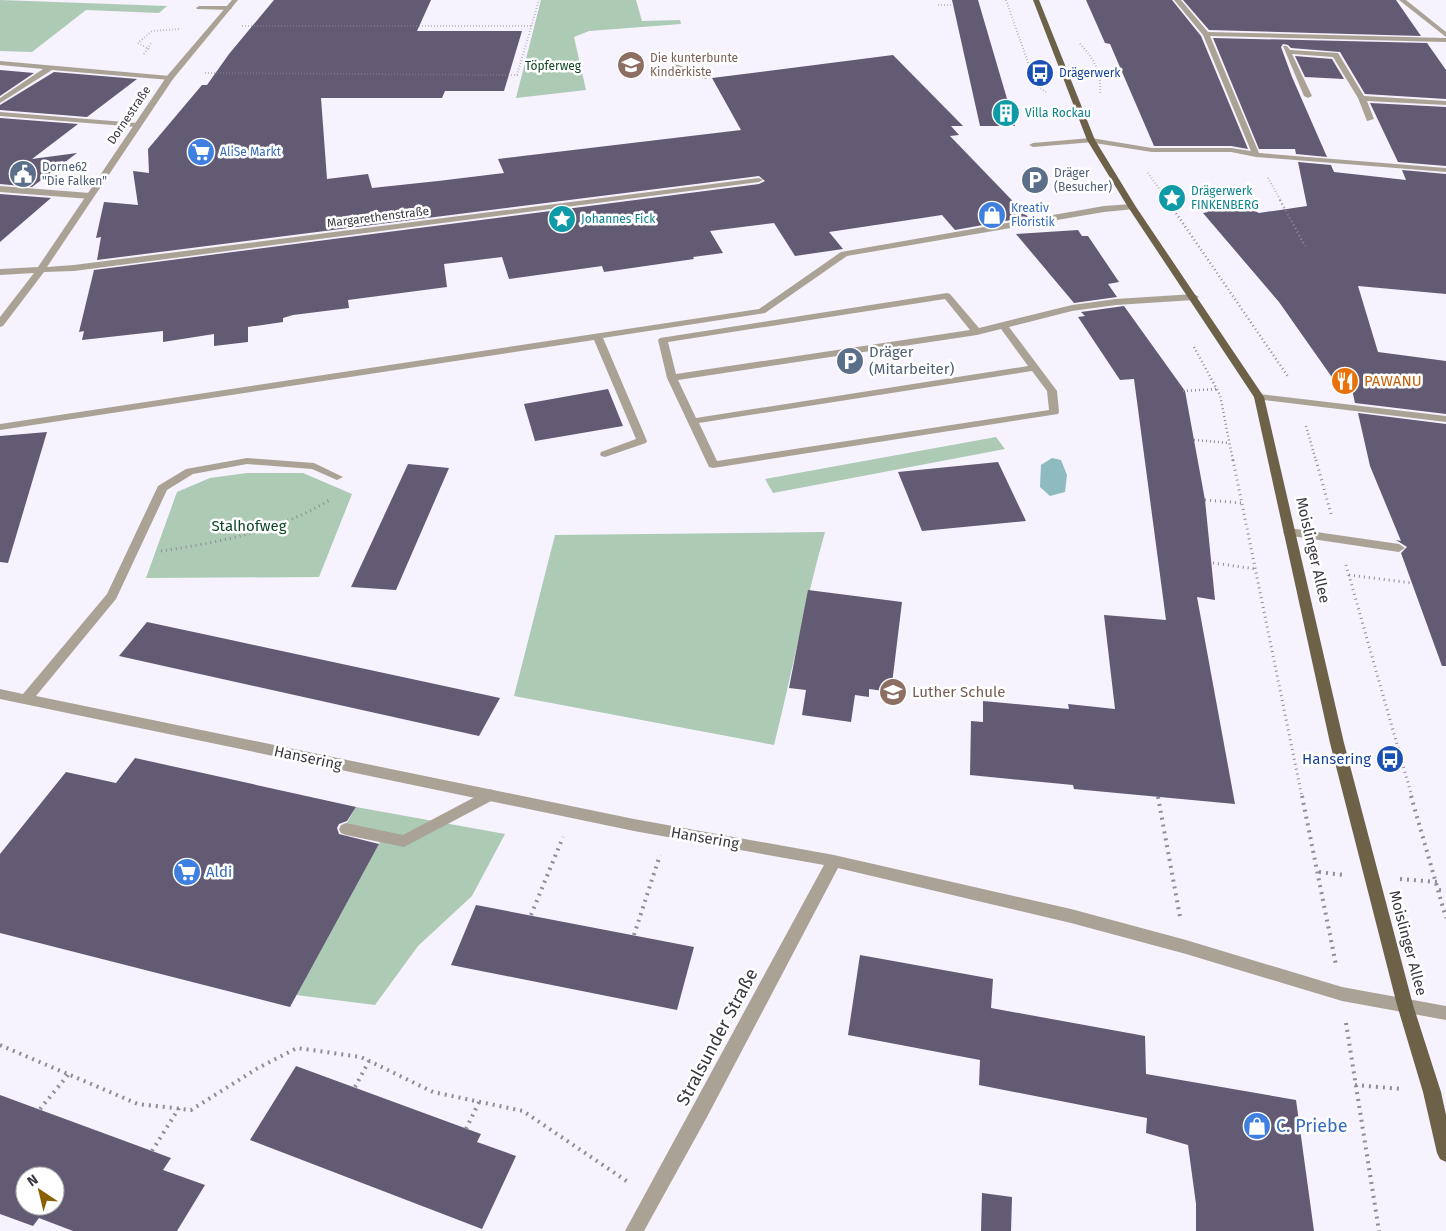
<svg xmlns="http://www.w3.org/2000/svg" width="1446" height="1231" viewBox="0 0 1446 1231" font-family="'Fira Sans',sans-serif">
	<style>
		.green { fill: #adcab5 }
		.water { fill: #8ebbc0 }
		.building { fill: #635a74; fill-rule: evenodd }
		.lines { fill: none; stroke-linecap: round; stroke-linejoin: round }
		.path-far3 { stroke: #908c98; stroke-width: 2; stroke-dasharray: 0.5 2.5; stroke-linecap: butt }
		.path-far2 { stroke: #908c98; stroke-width: 2.5; stroke-dasharray: 1 3; stroke-linecap: butt }
		.path-far1 { stroke: #908c98; stroke-width: 3; stroke-dasharray: 1 4; stroke-linecap: butt }
		.path { stroke: #908c98; stroke-width: 4; stroke-dasharray: 2 5; stroke-linecap: butt }
		.service { fill: #aaa395; fill-rule: evenodd }
		.minor { fill: #aaa395; fill-rule: evenodd }
		.primary { fill: #6d6148; fill-rule: evenodd }
		.labels { text-anchor: middle; dominant-baseline: central; stroke-width: 5; stroke-linejoin: round; paint-order: stroke }
		.far-education-label { font-size: 12px; fill: #785e54; stroke: #fff; text-anchor: start }
		.far-park-label { font-size: 12px; fill: #114626; stroke: #fff }
		.far-transit-label { font-size: 12px; fill: #164399; stroke: #fff; text-anchor: start }
		.far-culture-label { font-size: 12px; fill: #0d838f; stroke: #fff; text-anchor: start }
		.far-street-label { font-size: 12px; fill: #3b3742; stroke: #fff }
		.far-shop-label { font-size: 12px; fill: #366cbe; stroke: #fff; text-anchor: start }
		.far-service-label { font-size: 12px; fill: #4e5e75; stroke: #fff; text-anchor: start }
		.service-label { font-size: 15px; fill: #4e5e75; stroke: #fff; text-anchor: start }
		.food-label { font-size: 15px; fill: #c56008; stroke: #fff; text-anchor: start }
		.park-label { font-size: 15px; fill: #114626; stroke: #fff }
		.street-label { font-size: 15px; fill: #3b3742; stroke: #fff }
		.education-label { font-size: 15px; fill: #785e54; stroke: #fff; text-anchor: start }
		.transit-label { font-size: 15px; fill: #164399; stroke: #fff; text-anchor: end }
		.shop-label { font-size: 15px; fill: #366cbe; stroke: #fff; text-anchor: start }
		.near-street-label { font-size: 18px; fill: #3b3742; stroke: #fff }
		.near-shop-label { font-size: 18px; fill: #366cbe; stroke: #fff; text-anchor: start }
	</style>
	<rect width="100%" height="100%" fill="#f6f2fe"/>
	<path class="green" d="M0,0L167,6L159,13L86,10L32,52L0,51Z
		M541,0H636L642,21L680,20L681,24L589,31L574,37L586,90L516,98Z
		M996,437L1005,449L773,493L765,479Z
		M247,473H303L352,494L319,577L146,578L177,492L210,478Z
		M825,532C805,602 792,674 774,745L514,696L555,535Z
		M356,807L505,834L472,896L418,946L375,1005L296,995L380,842L341,833Z"/>
	<path class="water" d="M1052,458L1061,460L1067,475L1065,492L1050,496L1040,487L1041,465Z"/>
	<path class="building" d="M274,0H431L417,31H522L504,91H445L442,98H321L327,179L368,174L372,188L438,181L504,173L498,159L741,130L712,78L893,55L963,126H951L959,135L950,136L1028,217L955,230L942,215L829,232L843,249L795,256L774,223L710,231L723,253L693,257L694,259L604,272L602,266L509,279L502,257L444,264L447,287L348,300L349,308L293,315L283,318V322L248,327V342L214,346V334L163,342V331L82,340L84,331L79,332L94,270L759,184L765,181L759,176L97,260L101,237L96,238L104,202L138,205L133,171L149,173L148,149L202,85H207L229,54Z
		M952,0H978L1015,126H980Z
		M1086,0H1172L1201,36L1248,149L1231,146H1154L1110,44L1105,43Z
		M1183,0H1396L1421,36L1209,30Z
		M1213,38L1427,43L1446,70V99L1365,94L1340,52L1291,48L1288,45L1283,44L1281,47L1292,77L1327,157L1296,154L1295,149H1259Z
		M1295,56L1332,59L1344,79L1305,77Z
		M0,70L34,73L0,96Z
		M54,72L137,79L87,117L0,110V105Z
		M1370,103L1446,107V166L1398,162Z
		M0,118L78,124L32,159L77,153L32,187L0,184Z
		M1298,162L1331,165L1334,172L1406,180L1402,170L1446,174V294L1358,286L1378,352L1446,361V414L1355,403L1351,385L1336,383L1279,302L1203,213L1208,212L1204,207L1249,208L1259,213L1307,206Z
		M0,194L51,198L0,242Z
		M1078,230L1082,236H1088L1119,282L1108,284L1117,297L1074,303L1016,234Z
		M1124,306L1185,391L1205,500L1215,600L1197,597L1235,804L1074,789L1073,785L970,775L971,721L983,722V701L1069,709L1068,704L1115,709L1104,615L1166,620L1134,379L1120,380L1078,317L1085,316L1081,312Z
		M608,389L623,426L535,441L524,404Z
		M1358,413L1446,424V666H1442L1401,553L1407,547L1396,540L1401,541L1370,466Z
		M47,432L8,563L0,562V436Z
		M998,462L1026,521L922,531L898,472Z
		M408,464L449,468L396,590L351,587Z
		M808,590L902,602L891,692L869,689V697L855,695L851,722L802,715L806,690L789,688Z
		M147,622L231,640L500,698L479,736L119,656Z
		M135,758L356,807L347,821L339,824L337,828L339,834L379,844L290,1007L0,933V854L66,772L116,783Z
		M476,905L694,947L677,1010L451,965Z
		M860,955L993,979L991,1008L1145,1036L1146,1074L1296,1100L1314,1231H1196V1204L1188,1145L1146,1133L1147,1118L979,1085L980,1060L848,1035Z
		M296,1066L481,1134L477,1142L516,1156L482,1229L250,1140Z
		M0,1095L171,1158L163,1170L205,1185L177,1231H73L39,1218L33,1226L0,1214ZM25,1176H55V1206H25Z
		M982,1193L1012,1197L1011,1231H981Z"/>
	<g class="lines">
		<path class="path-far3" d="M1006,0L1036,85L1046,92
			M938,5H956
			M242,26H531
			M1080,44C1094,58 1102,74 1100,94
			M149,49L138,43L152,31L179,29
			M144,54L151,43
			M205,73L517,75L539,0
			M1148,173L1168,201
			M1268,178L1281,201"/>
		<path class="path-far2" d="M1167,200L1289,378
			M1280,200L1305,246
			M1194,347L1220,395L1233,461
			M1183,391L1218,389
			M1306,426L1316,461
			M1194,440L1230,443"/>
		<path class="path-far1" d="M1233,460L1302,797
			M1316,460L1331,514
			M1205,500L1242,503
			M161,551C220,542 280,531 331,499
			M1213,563L1256,569
			M1346,565L1412,797
			M1349,575L1412,583"/>
		<path class="path" d="M1302,796L1336,965
			M1411,796L1446,918
			M1158,797L1180,917
			M1319,872L1343,875
			M1400,879L1437,882
			M1439,890L1446,891
			M531,915L563,837
			M634,935L660,855
			M1346,1023L1379,1231
			M0,1045L138,1104L191,1110L258,1068L297,1048L361,1057L433,1092L523,1111L628,1182
			M1355,1085L1402,1089
			M355,1087L369,1061
			M40,1109L68,1075
			M466,1129L479,1102
			M152,1151L179,1108"/>
		<path class="service" d="M1174,0H1181L1208,32L1446,38V42L1210,36L1259,153L1446,168V172L1256,157L1231,152H1152L1088,142L1087,140L1091,138L1152,148H1231L1251,151L1203,35Z
			M1399,0H1406L1446,32V37Z
			M199,6H229L232,8L229,10L197,9L196,8Z
			M1283,46H1287L1290,50L1338,53L1364,96L1446,101V105L1367,101L1374,119L1367,121L1358,98L1333,57L1292,54L1312,96L1308,98L1304,96Z
			M0,61L170,76L174,78L170,80L52,70L0,103V98L43,69L0,65Z
			M674,64C677,64 707,75 710,77L706,79L685,75L674,68Z
			M0,112L137,123L141,125L137,127L0,116Z
			M0,186L90,193L94,196L90,199L0,192Z
			M1132,204L1135,205V209L1104,212L847,256L765,313L603,338L647,441L646,443L605,457L601,456L600,454L601,452L636,439L594,340L0,430V424L759,309L841,252L1104,206Z
			M947,293L950,294L979,328L1072,305L1116,299L1194,294L1199,297L1194,300L1116,305L1072,311L1009,327L1057,391L1059,412L1058,414L713,468L709,467L667,378L658,340L660,338ZM945,299L970,330L676,374L668,342ZM1001,329L1028,366L696,418L678,380L977,335ZM1032,371L1047,391L1049,410L717,461L699,423Z
			M1289,528L1399,544L1405,548L1399,552L1285,535L1283,532Z
			M490,789L495,791L497,795L495,799L404,847L346,835L341,833L339,829L341,825L346,823L403,835Z"/>
		<path class="minor" d="M232,0H238L173,79L47,267L74,265L759,178L763,180L759,182L74,271L44,272L3,326L0,327V317L34,273L0,275V269L38,267L167,76Z
			M1091,138L1095,140L1094,142L1033,147L1029,145L1033,143Z
			M1259,394L1446,416V422L1255,399L1254,397Z
			M247,458L314,463L343,477L337,480L312,469L247,464L193,474L167,490L116,599L36,696L634,819L834,855L1071,909L1186,940L1342,987L1446,1006V1020L1342,1001L1186,954L1071,923L838,868L707,1117L644,1231H625L824,865L634,831L0,699V689L23,694L107,594L158,486L186,469Z"/>
		<path class="primary" d="M1033,0H1039L1095,140L1136,207L1264,397L1344,743L1413,1005L1441,1092L1446,1115V1162L1440,1159L1437,1153L1423,1092L1397,1005L1330,743L1254,397L1128,207L1087,140Z"/>
	</g>
	<defs>
		<g id="school-disc" transform="scale(1.4375)"><circle r="9.5" fill="#8d6e63" stroke="#fff"/><path d="M0-5L7-2L0 1L-7-2ZM-4 1L0 2.5L4 1V4Q0 6-4 4Z" fill="#fff"/></g>
		<g id="bus-disc" transform="scale(1.4375)"><circle r="9.5" fill="#1a4fb4" stroke="#fff"/><path d="M-5-6H5V4H4V6H2V4H-2V6H-4V4H-5ZM-3.5-4V0h7V-4ZM-3.5 1.2v1.5H-2V1.2ZM2 1.2v1.5H3.5V1.2Z" fill="#fff"/></g>
		<g id="building-disc" transform="scale(1.4375)"><circle r="9.5" fill="#0f9aa8" stroke="#fff"/><path d="M-4-6H4V6H1V3H-1V6H-4ZM-2.5-4.3h1.7v1.8h-1.7ZM.8-4.3h1.7v1.8H.8ZM-2.5-1h1.7V.8h-1.7ZM.8-1h1.7V.8H.8Z" fill="#fff"/></g>
		<g id="supermarket-disc" transform="scale(1.4375)"><circle r="9.5" fill="#3f7fe0" stroke="#fff"/><path d="M-6-5.5h2.5l.6 2H6L4.5 2H-2.5L-4.4-4H-6ZM-1.5 3.2a1.3 1.3 0 1 0 .1 0ZM3 3.2a1.3 1.3 0 1 0 .1 0Z" fill="#fff"/></g>
		<g id="civic-disc" transform="scale(1.4375)"><circle r="9.5" fill="#5c6f8a" stroke="#fff"/><path d="M-.6-6.5H3V-4.5H.6V-3L4-1V1h2V6H-6V1h2V-1L-.6-3ZM-1.2 2.5V6h2.4V2.5Z" fill="#fff"/></g>
		<g id="parking-disc" transform="scale(1.4375)"><circle r="9.5" fill="#5c6f8a" stroke="#fff"/><path d="M-3.5-5.5H1a3.5 3.5 0 0 1 0 7H-1V5.5H-3.5ZM-1-3.4V-.6H.8a1.4 1.4 0 0 0 0-2.8Z" fill="#fff"/></g>
		<g id="sight-disc" transform="scale(1.4375)"><circle r="9.5" fill="#0f9aa8" stroke="#fff"/><path d="M0-6L1.8-2.2L6-1.7L2.9 1.2L3.7 5.4L0 3.3L-3.7 5.4L-2.9 1.2L-6-1.7L-1.8-2.2Z" fill="#fff"/></g>
		<g id="shop-disc" transform="scale(1.4375)"><circle r="9.5" fill="#3f7fe0" stroke="#fff"/><path d="M-5-2.5h2.3a2.7 3.5 0 0 1 5.4 0H5L5.5 6h-11ZM-1.5-2.5h3a1.5 2.3 0 0 0-3 0Z" fill="#fff"/></g>
		<g id="restaurant-disc" transform="scale(1.4375)"><circle r="9.5" fill="#e8710a" stroke="#fff"/><path d="M-5-6h1v4h1v-4h1v4h1v-4h1v5L-1.5 .5V6h-2V.5L-5-1ZM5-6V6H3V1.5H1.5Q1.5-4 5-6Z" fill="#fff"/></g>
	</defs>
	<g fill-rule="evenodd">
		<use href="#school-disc" x="631" y="65"/>
		<use href="#bus-disc" x="1040" y="73"/>
		<use href="#building-disc" x="1006" y="113"/>
		<use href="#supermarket-disc" x="201" y="152"/>
		<use href="#civic-disc" x="23" y="174"/>
		<use href="#parking-disc" x="1035" y="180"/>
		<use href="#sight-disc" x="1172" y="198"/>
		<use href="#shop-disc" x="992" y="215"/>
		<use href="#sight-disc" x="562" y="219"/>
		<use href="#parking-disc" x="850" y="361"/>
		<use href="#restaurant-disc" x="1345" y="381"/>
		<use href="#school-disc" x="893" y="692"/>
		<use href="#bus-disc" x="1390" y="759"/>
		<use href="#supermarket-disc" x="187" y="872"/>
		<use href="#shop-disc" x="1257" y="1126"/>
	</g>
	<g class="labels">
		<g class="far-education-label">
			<text x="650" y="58">Die kunterbunte<tspan x="650" dy="14">Kinderkiste</tspan></text>
		</g>
		<g class="far-park-label">
			<text x="553" y="66">Töpferweg</text>
		</g>
		<g class="far-transit-label">
			<text x="1059" y="73">Drägerwerk</text>
		</g>
		<g class="far-culture-label">
			<text x="1025" y="113">Villa Rockau</text>
			<text x="1191" y="191">Drägerwerk<tspan x="1191" dy="14">FINKENBERG</tspan></text>
			<text x="581" y="219">Johannes Fick</text>
		</g>
		<g class="far-street-label">
			<text transform="translate(129 115) rotate(-56)">Dornestraße</text>
			<text transform="translate(378 217) rotate(-7)">Margarethenstraße</text>
		</g>
		<g class="far-shop-label">
			<text x="220" y="152">AliSe Markt</text>
			<text x="1011" y="208">Kreativ<tspan x="1011" dy="14">Floristik</tspan></text>
		</g>
		<g class="far-service-label">
			<text x="42" y="167">Dorne62<tspan x="42" dy="14">"Die Falken"</tspan></text>
			<text x="1054" y="173">Dräger<tspan x="1054" dy="14">(Besucher)</tspan></text>
		</g>
		<g class="service-label">
			<text x="869" y="352">Dräger<tspan x="869" dy="17">(Mitarbeiter)</tspan></text>
		</g>
		<g class="food-label">
			<text x="1364" y="381">PAWANU</text>
		</g>
		<g class="park-label">
			<text x="249" y="526">Stalhofweg</text>
		</g>
		<g class="street-label">
			<text transform="translate(1313 550) rotate(77)">Moislinger Allee</text>
			<text transform="translate(308 758) rotate(12)">Hansering</text>
			<text transform="translate(705 838) rotate(10)">Hansering</text>
			<text transform="translate(1408 943) rotate(75)">Moislinger Allee</text>
		</g>
		<g class="education-label">
			<text x="912" y="692">Luther Schule</text>
		</g>
		<g class="transit-label">
			<text x="1371" y="759">Hansering</text>
		</g>
		<g class="shop-label">
			<text x="206" y="872">Aldi</text>
		</g>
		<g class="near-street-label">
			<text transform="translate(717 1037) rotate(-62)">Stralsunder Straße</text>
		</g>
		<g class="near-shop-label">
			<text x="1276" y="1126">C. Priebe</text>
		</g>
	</g>
	<g transform="translate(40 1191) rotate(325)"><circle r="24" fill="#ffffff" stroke="#b1afb3"/>
	<path d="M0-4L9 19L0 12L-9 19Z" fill="#8a6101"/>
	<text y="-8" font-size="14" font-weight="bold" text-anchor="middle" fill="#3b3742">N</text>
	</g>
</svg>
